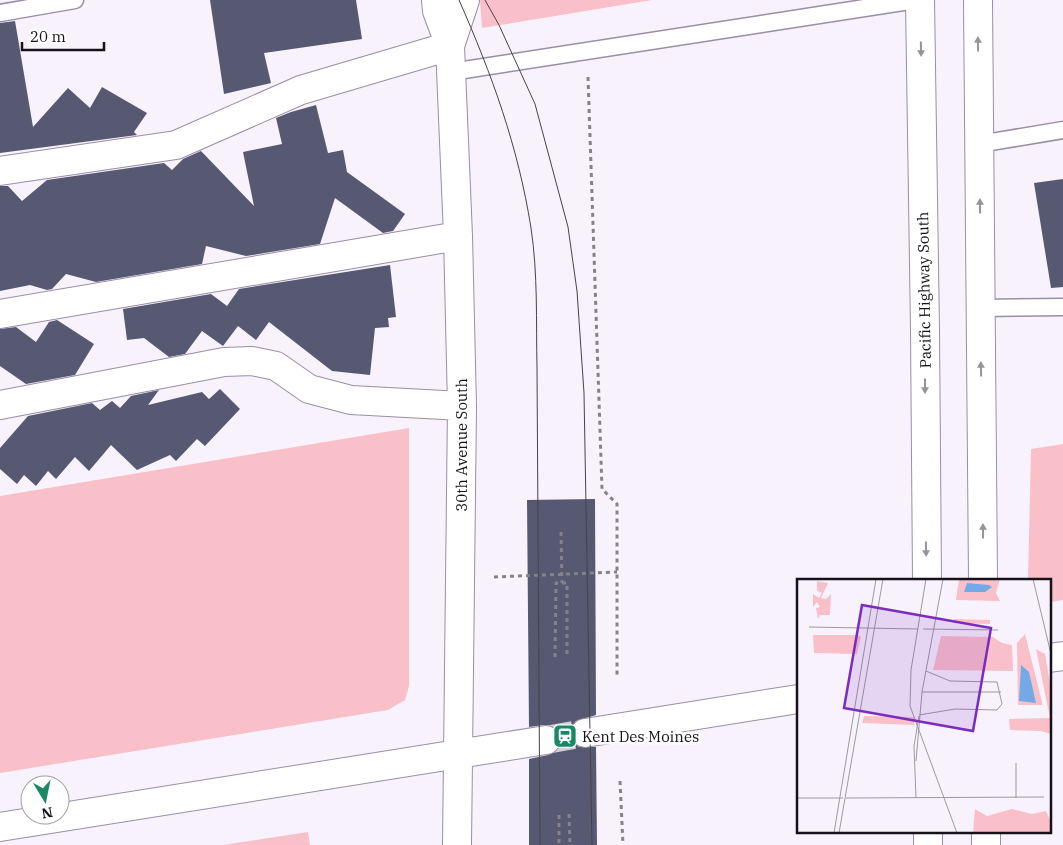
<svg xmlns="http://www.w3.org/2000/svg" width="1063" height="845" viewBox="0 0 1063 845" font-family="'IBM Plex Serif',serif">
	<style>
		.green { fill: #f9c0c9 }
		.building { fill: #575871 }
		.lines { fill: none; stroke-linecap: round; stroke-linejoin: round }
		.minor-tunnel { stroke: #d6d0db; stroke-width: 28; stroke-dasharray: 28 14; stroke-linecap: butt }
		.service-casing { stroke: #9b8da6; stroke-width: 19 }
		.minor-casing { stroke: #9b8da6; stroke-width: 30 }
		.primary-casing { stroke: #9b8da6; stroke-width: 30 }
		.path { stroke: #86818b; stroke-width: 3; stroke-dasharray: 4 4; stroke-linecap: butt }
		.service { stroke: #fff; stroke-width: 16 }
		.minor { stroke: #fff; stroke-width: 28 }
		.primary { stroke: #fff; stroke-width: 28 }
		.tram { stroke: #47424b; stroke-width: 1 }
		.oneway { fill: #969498 }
		.labels { text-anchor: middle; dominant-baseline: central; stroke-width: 5; stroke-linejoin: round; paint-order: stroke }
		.street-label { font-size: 15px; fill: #16111a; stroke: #fff }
		.poi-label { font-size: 15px; fill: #16111a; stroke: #fff; text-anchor: start }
		.inset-road { fill: none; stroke: #9e98a2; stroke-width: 1 }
		.view { fill: #7b2cbf; fill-opacity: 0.15; stroke: #7b2cbf; stroke-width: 2.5 }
		.inset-edge { fill: none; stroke: #16111a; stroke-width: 2.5 }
	</style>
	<rect width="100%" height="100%" fill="#f8f2fd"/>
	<path class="green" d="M480,0H652L482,28Z
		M409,428V686L405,700L388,710L0,773V496Z
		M1063,444V600L1051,602L1049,601V580H1028L1031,449Z
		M308,832L310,845H223Z"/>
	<path class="building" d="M210,0H356L362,39L264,53L271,83L224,94Z
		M15,21L33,127L68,88L90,108L102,87L147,113L134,132L137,135L0,153V23Z
		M316,105L328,153L343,150L347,172L405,214L393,231L383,233L335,198L320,244L246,256L206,246L202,264L96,282L66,274L52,289L47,290L30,285L0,291V186H8L22,201L47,180L164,163L172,170L183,159L201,151L254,206L243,152L282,144L276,118L291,112Z
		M1063,179V287L1051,288L1034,183Z
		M390,265L396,317L388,318L389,327L375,328L370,375L332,371L269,322L256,340L238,326L223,346L202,331L185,354L169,357L144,338L127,340L123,309L211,294L227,306L239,289Z
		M57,320L94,344L75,375L26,384L0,366V329L16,327L36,342L49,322Z
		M220,389L240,409L205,446L197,439L176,461L170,455L137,470L111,445L89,471L75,457L56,479L48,471L36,486L24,475L17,484L0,469V448L28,416L92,403L100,410L112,401L120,408L131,396L159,390L148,405L202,392L209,399Z
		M595,499L596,715L576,721L571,727L570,735L573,742L579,747H596L597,845H529V759L548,755L555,752L560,746L561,738L558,731L551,725H544L529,727L527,500Z"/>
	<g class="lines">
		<path class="minor-tunnel" d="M546,740L585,733"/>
		<g class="service-casing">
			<path id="service" d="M0,13L75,0
				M451,72L916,0
				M979,144L1063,130
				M981,308L1063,307"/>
		</g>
		<g class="minor-casing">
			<path id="minor" d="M436,0L437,11L450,46L458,236L462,406L457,845
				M450,46L465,0
				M0,171L176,145L301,90L450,46
				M0,314L458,236
				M0,405L224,362L252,361L276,366L309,389L351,400L462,406
				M1049,658L1063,656
				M585,733L798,699
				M0,827L546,740"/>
		</g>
		<g class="primary-casing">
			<path id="primary" d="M920,0L925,330L927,580
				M978,0L983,580
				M928,831V845
				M986,831V845"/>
		</g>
		<path class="path" d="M588,77L602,489L617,504V676
			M561,532L562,583
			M494,577L617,572
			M555,657L556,583H567V657
			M620,781L623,845
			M569,814L570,845
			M559,815V845"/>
		<use href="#service" class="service"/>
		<use href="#minor" class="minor"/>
		<use href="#primary" class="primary"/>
		<path class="tram" d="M459,0C492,75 518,146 531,228C538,274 536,322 537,368L540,845
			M485,0L499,25L535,104L568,227L577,291L584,393L592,845"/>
	</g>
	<defs><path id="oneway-solid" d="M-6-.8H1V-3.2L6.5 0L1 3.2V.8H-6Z" transform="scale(1.25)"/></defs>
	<g class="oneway">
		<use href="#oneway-solid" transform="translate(978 44) rotate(-91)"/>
		<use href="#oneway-solid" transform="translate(921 49) rotate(89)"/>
		<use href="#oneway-solid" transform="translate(980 206) rotate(-91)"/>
		<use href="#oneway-solid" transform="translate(981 369) rotate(-91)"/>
		<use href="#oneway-solid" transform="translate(925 386) rotate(90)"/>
		<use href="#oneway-solid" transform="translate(983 531) rotate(-90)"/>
		<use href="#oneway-solid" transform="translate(926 549) rotate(89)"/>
	</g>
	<defs>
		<g id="station-square" transform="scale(1.25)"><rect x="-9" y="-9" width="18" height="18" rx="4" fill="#1a8766" stroke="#fff"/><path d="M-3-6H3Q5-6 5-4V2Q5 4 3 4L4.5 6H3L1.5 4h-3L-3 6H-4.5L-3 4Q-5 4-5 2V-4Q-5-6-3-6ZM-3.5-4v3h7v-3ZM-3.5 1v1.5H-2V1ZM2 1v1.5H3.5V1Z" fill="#fff"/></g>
	</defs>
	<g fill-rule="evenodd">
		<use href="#station-square" x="565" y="736"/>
	</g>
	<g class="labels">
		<g class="street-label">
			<text transform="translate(924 290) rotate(-91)">Pacific Highway South</text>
			<text transform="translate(461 445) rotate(-90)">30th Avenue South</text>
		</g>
		<g class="poi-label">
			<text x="582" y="736">Kent Des Moines</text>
		</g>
	</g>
	<g transform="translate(797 579)">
		<rect width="254" height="254" fill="#f8f2fd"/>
		<path d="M162,0H203L199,14L203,22L159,21ZM20,2L31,4L24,19L29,20L34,15L33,36H23L21,40L19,29L23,28L20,23L16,28V15L22,19L25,14L20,12ZM157,40L193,41V45L156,44ZM228,55L245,123V126H221L220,64ZM16,56H61L64,58L60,75L17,74ZM144,57L196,58L205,64L215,66L216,92L136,91ZM239,70L248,75L254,110V155L244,152L213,151L212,140L253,139ZM67,137L118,138L117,146L65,144ZM178,230L190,237L215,230L235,235L249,232L254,243V254H176Z" fill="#f9c0c9"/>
		<path d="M170,4L192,6L195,8L188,13H167ZM224,86L232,93L239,124L222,122Z" fill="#73a9e7"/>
		<path class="inset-road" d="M129,0L114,91L113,127L160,254M236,0L254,75M12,48L121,50M126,50L201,51M125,113H204M122,136L158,130L200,131L205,125L200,103L153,102L129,92M119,182L125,113L146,0M219,184V219M0,219H46M49,219L247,218M119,219L117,167L122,137M37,254L79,0M42,254L86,0"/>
		<path class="view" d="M65,26L194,49L176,152L47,129Z"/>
		<rect width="254" height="254" class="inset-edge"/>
	</g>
	<g transform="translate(45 800) rotate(170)"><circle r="24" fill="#ffffff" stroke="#a2a0a3"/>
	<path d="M0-4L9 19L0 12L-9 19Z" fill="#1a8766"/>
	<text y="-8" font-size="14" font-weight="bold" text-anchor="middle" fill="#16111a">N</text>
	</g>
	<path d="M22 42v8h82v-8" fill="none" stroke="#16111a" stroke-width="2.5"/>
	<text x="30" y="42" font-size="15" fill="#16111a" stroke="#ffffff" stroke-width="4" paint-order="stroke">20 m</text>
</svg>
